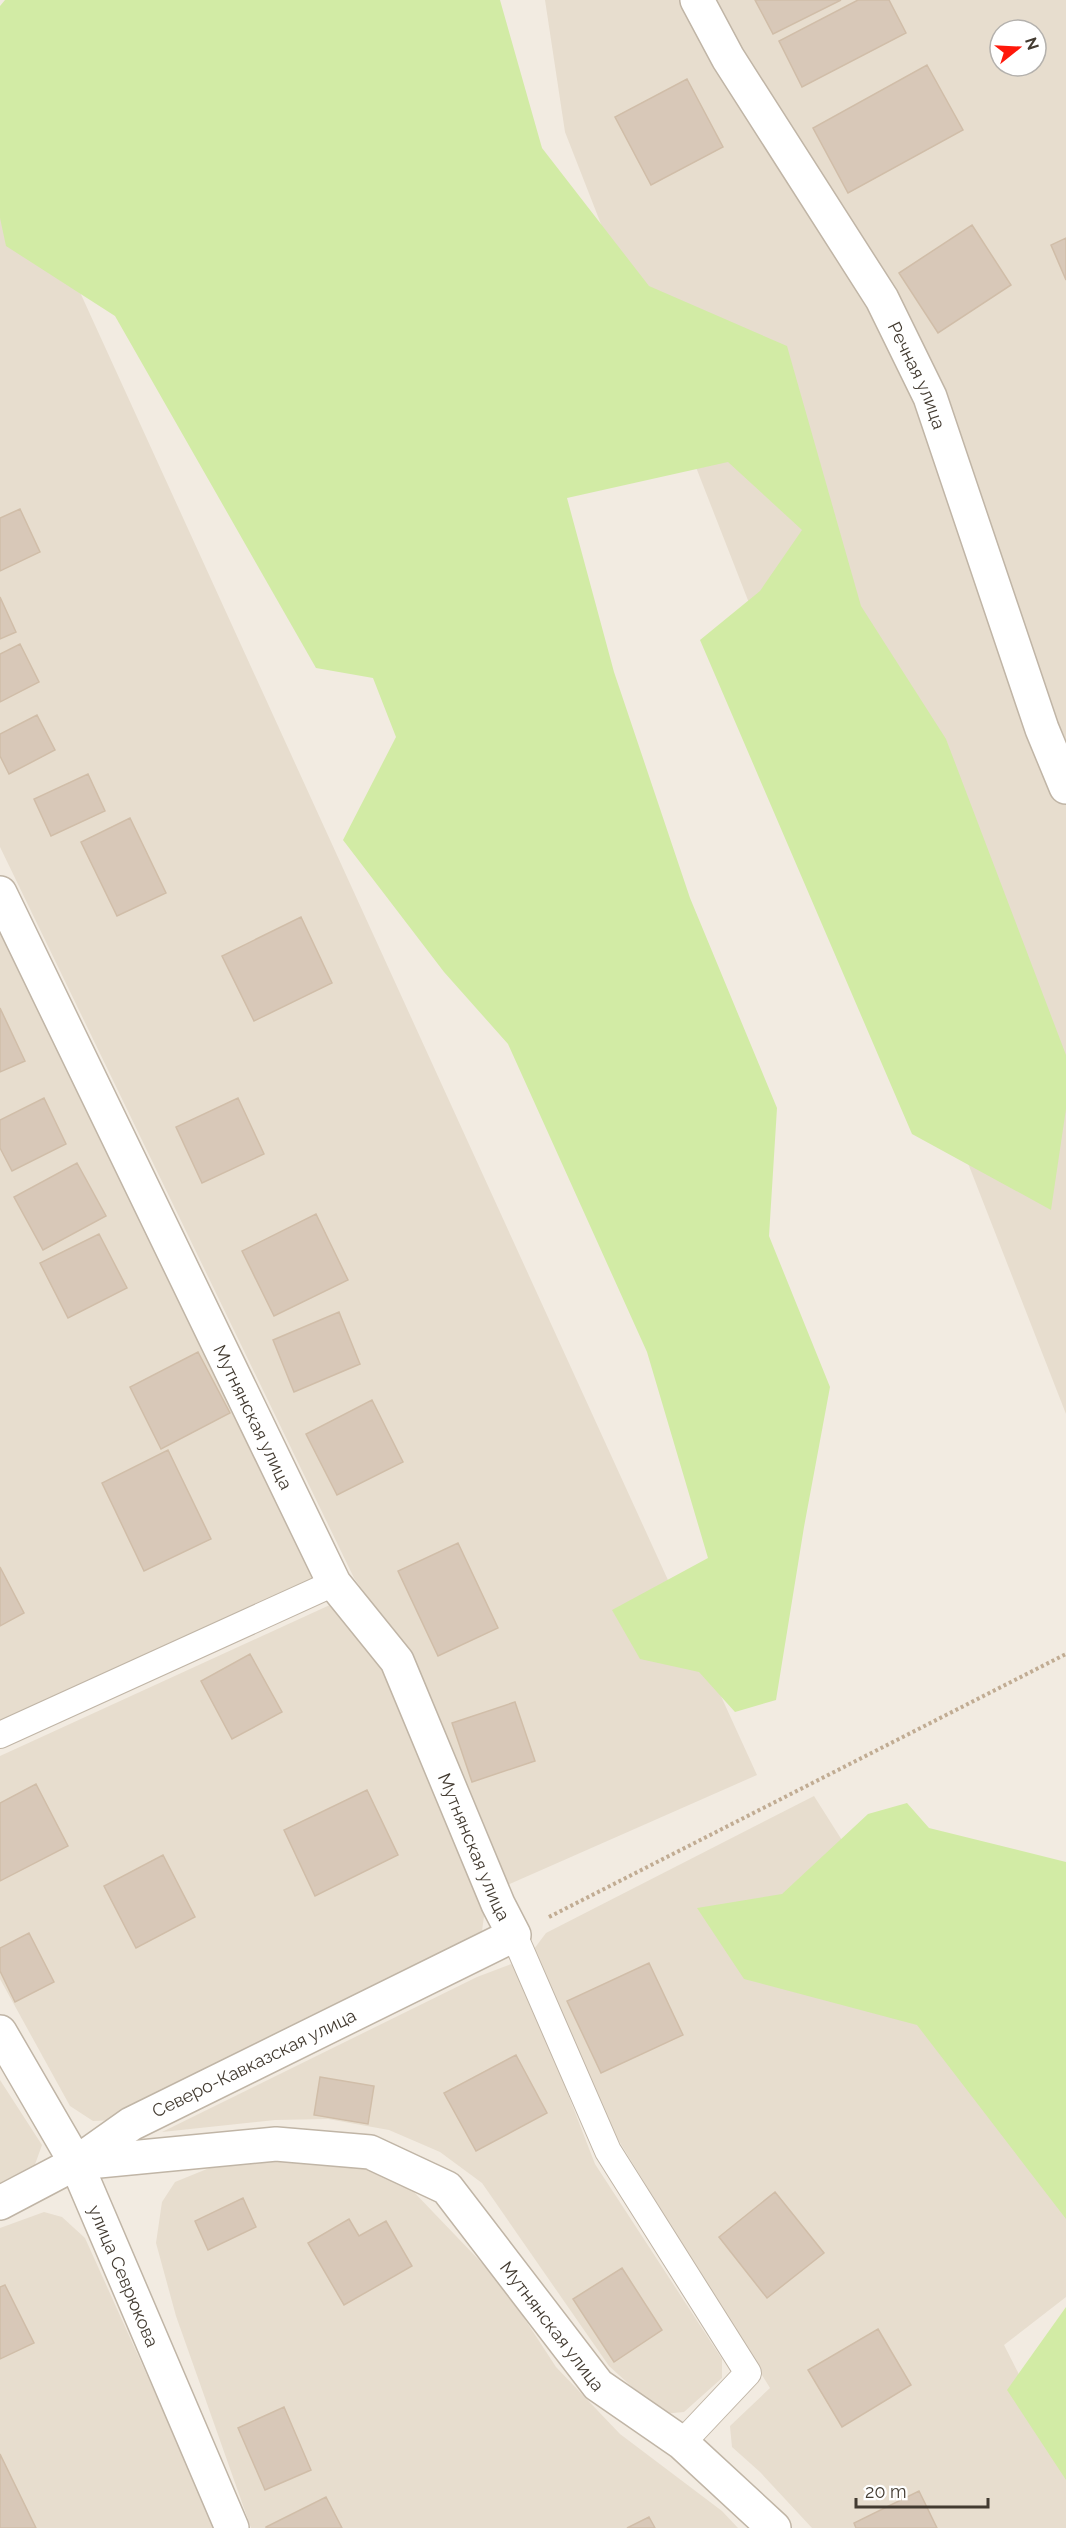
<svg xmlns="http://www.w3.org/2000/svg" width="1066" height="2528" viewBox="0 0 1066 2528" font-family="Raleway,sans-serif">
	<style>
		.residential { fill: #e7ddce; fill-rule: evenodd }
		.green { fill: #d2eba5 }
		.building { fill: #d8c8b8; stroke: #d0bda8; stroke-width: 1.5 }
		.lines { fill: none; stroke-linecap: round; stroke-linejoin: round }
		.lane-casing { stroke: #c0b5a6; stroke-width: 28 }
		.street-casing { stroke: #c0b5a6; stroke-width: 36 }
		.path { stroke: #c1ac93; stroke-width: 4; stroke-dasharray: 3 3; stroke-linecap: butt }
		.lane { stroke: #fff; stroke-width: 26 }
		.street { stroke: #fff; stroke-width: 33 }
		.labels { text-anchor: middle; dominant-baseline: central; stroke-width: 4.5; stroke-linejoin: round; paint-order: stroke }
		.street-label { font-size: 18px; fill: #433b31; stroke: #fff }
	</style>
	<rect width="100%" height="100%" fill="#f2ebe1"/>
	<path class="residential" d="M545,0H1066V1414L565,132ZM1000,30H1036V66H1000Z
		M0,117L757,1775L503,1887L407,1652L354,1578L0,847Z
		M0,932L317,1580L0,1723Z
		M332,1604L382,1660L485,1909L482,1931L116,2120L93,2121L70,2106L0,1979V1756Z
		M814,1796L1066,2194V2297L1004,2345L1066,2467V2528H812L760,2472L732,2447L730,2426L770,2388L608,2123L534,1949L546,1933Z
		M511,1964L526,1977L542,2027L595,2164L722,2359V2378L684,2412L662,2414L609,2366L482,2183L440,2152L389,2130L328,2119L275,2120L162,2132L477,1977Z
		M0,2080L42,2145L28,2184L0,2198Z
		M306,2158L363,2166L411,2189L502,2284L556,2367L620,2434L722,2511L738,2528H251L176,2316L156,2243L162,2202L175,2182L229,2160Z
		M44,2212L62,2217L85,2238L216,2528H0V2228Z"/>
	<path class="green" d="M5,0H500L542,148L649,286L787,346L861,606L946,739L1066,1055V1109L1051,1210L912,1134L700,640L760,591L802,530L728,462L567,498L614,672L690,898L777,1108L769,1236L830,1387L804,1527L776,1700L735,1712L699,1672L640,1659L612,1610L708,1558L647,1352L508,1044L444,972L343,840L396,737L373,678L316,668L115,316L6,246L0,218V6Z
		M907,1803L929,1828L1066,1862V2219L917,2025L744,1979L697,1908L782,1894L868,1814Z
		M1066,2307V2480L1007,2390Z"/>
	<path class="building" d="M755,0H841L773,34Z
		M858,0H889L906,33L802,87L779,41Z
		M927,65L963,130L848,193L813,128Z
		M687,79L723,147L651,185L615,117Z
		M972,225L1011,285L938,333L899,273Z
		M1066,238V280L1051,245Z
		M20,509L40,552L0,571V518Z
		M0,597L16,632L0,639Z
		M20,644L39,682L0,702V654Z
		M37,715L55,750L9,774L0,756V734Z
		M88,774L105,811L51,836L34,799Z
		M130,818L166,893L117,916L81,842Z
		M301,917L332,983L254,1021L222,956Z
		M0,1008L25,1061L0,1072Z
		M44,1098L66,1144L12,1171L0,1148V1120Z
		M238,1098L264,1154L202,1183L176,1127Z
		M77,1163L106,1216L43,1250L14,1197Z
		M316,1214L348,1280L274,1316L242,1251Z
		M99,1234L127,1288L68,1318L40,1263Z
		M339,1312L360,1364L294,1392L273,1340Z
		M198,1352L230,1413L161,1449L130,1387Z
		M372,1400L403,1462L337,1495L306,1434Z
		M168,1450L211,1539L144,1571L102,1483Z
		M458,1543L498,1628L438,1656L398,1571Z
		M0,1567L24,1613L0,1626Z
		M250,1654L282,1712L232,1739L201,1681Z
		M515,1702L535,1761L472,1782L452,1723Z
		M36,1784L68,1846L0,1881V1803Z
		M367,1790L398,1855L315,1896L284,1830Z
		M163,1855L195,1917L136,1948L104,1886Z
		M29,1933L54,1982L15,2002L0,1971V1948Z
		M649,1963L683,2035L601,2073L567,2001Z
		M516,2055L547,2113L476,2151L444,2093Z
		M320,2077L374,2086L368,2124L314,2115Z
		M775,2192L824,2253L767,2298L719,2237Z
		M243,2198L256,2227L208,2250L195,2221Z
		M349,2219L359,2236L386,2221L412,2266L344,2305L308,2243Z
		M622,2268L662,2330L614,2362L573,2299Z
		M5,2285L34,2343L0,2359V2287Z
		M878,2329L911,2385L842,2427L808,2370Z
		M284,2407L311,2470L265,2490L238,2428Z
		M0,2454L36,2528H0Z
		M919,2491L937,2528H856L854,2523Z
		M326,2497L342,2528H266V2527Z
		M649,2517L655,2528H627Z"/>
	<g class="lines">
		<g class="lane-casing">
			<path id="lane" d="M0,1735L334,1583
				M514,1935L608,2151L748,2373L682,2443"/>
		</g>
		<g class="street-casing">
			<g id="street">
				<path id="s1" d="M697,0L728,58L882,299L930,397L1042,729L1066,787"/>
				<path id="s2" d="M0,893L334,1583L397,1661L498,1904L514,1935L131,2124L76,2163L0,2203"/>
				<path id="s3" d="M0,2032L76,2163L232,2528"/>
				<path id="s4" d="M78,2163L276,2144L370,2152L447,2188L598,2385L682,2443L774,2528"/>
			</g>
		</g>
		<path class="path" d="M549,1917L1066,1654"/>
		<use href="#lane" class="lane"/>
		<use href="#street" class="street"/>
	</g>
	<g class="labels">
		<g class="street-label">
			<text stroke="none"><textPath href="#s1" startOffset="436">Речная улица</textPath></text>
			<text stroke="none"><textPath href="#s2" startOffset="582">Мутнянская улица</textPath></text>
			<text stroke="none"><textPath href="#s2" startOffset="1068">Мутнянская улица</textPath></text>
			<text transform="translate(254 2063) rotate(-26)">Северо-Кавказская улица</text>
			<text stroke="none"><textPath href="#s3" startOffset="274">улица Севрюкова</textPath></text>
			<text stroke="none"><textPath href="#s4" startOffset="552">Мутнянская улица</textPath></text>
		</g>
	</g>
	<g transform="translate(1018 48) rotate(72)"><circle r="28" fill="#ffffff" stroke="#b4b1ad" stroke-width="1.5"/>
	<path d="M0-4.5L10 22L0 15L-10 22Z" fill="#ff180b"/>
	<text y="-9" font-size="16" font-weight="bold" text-anchor="middle" fill="#433b31">N</text>
	</g>
	<path d="M856 2498v9h132v-9" fill="none" stroke="#433b31" stroke-width="3"/>
	<text x="865" y="2498" font-size="18" fill="#433b31" stroke="#ffffff" stroke-width="4.5" paint-order="stroke">20 m</text>
</svg>
